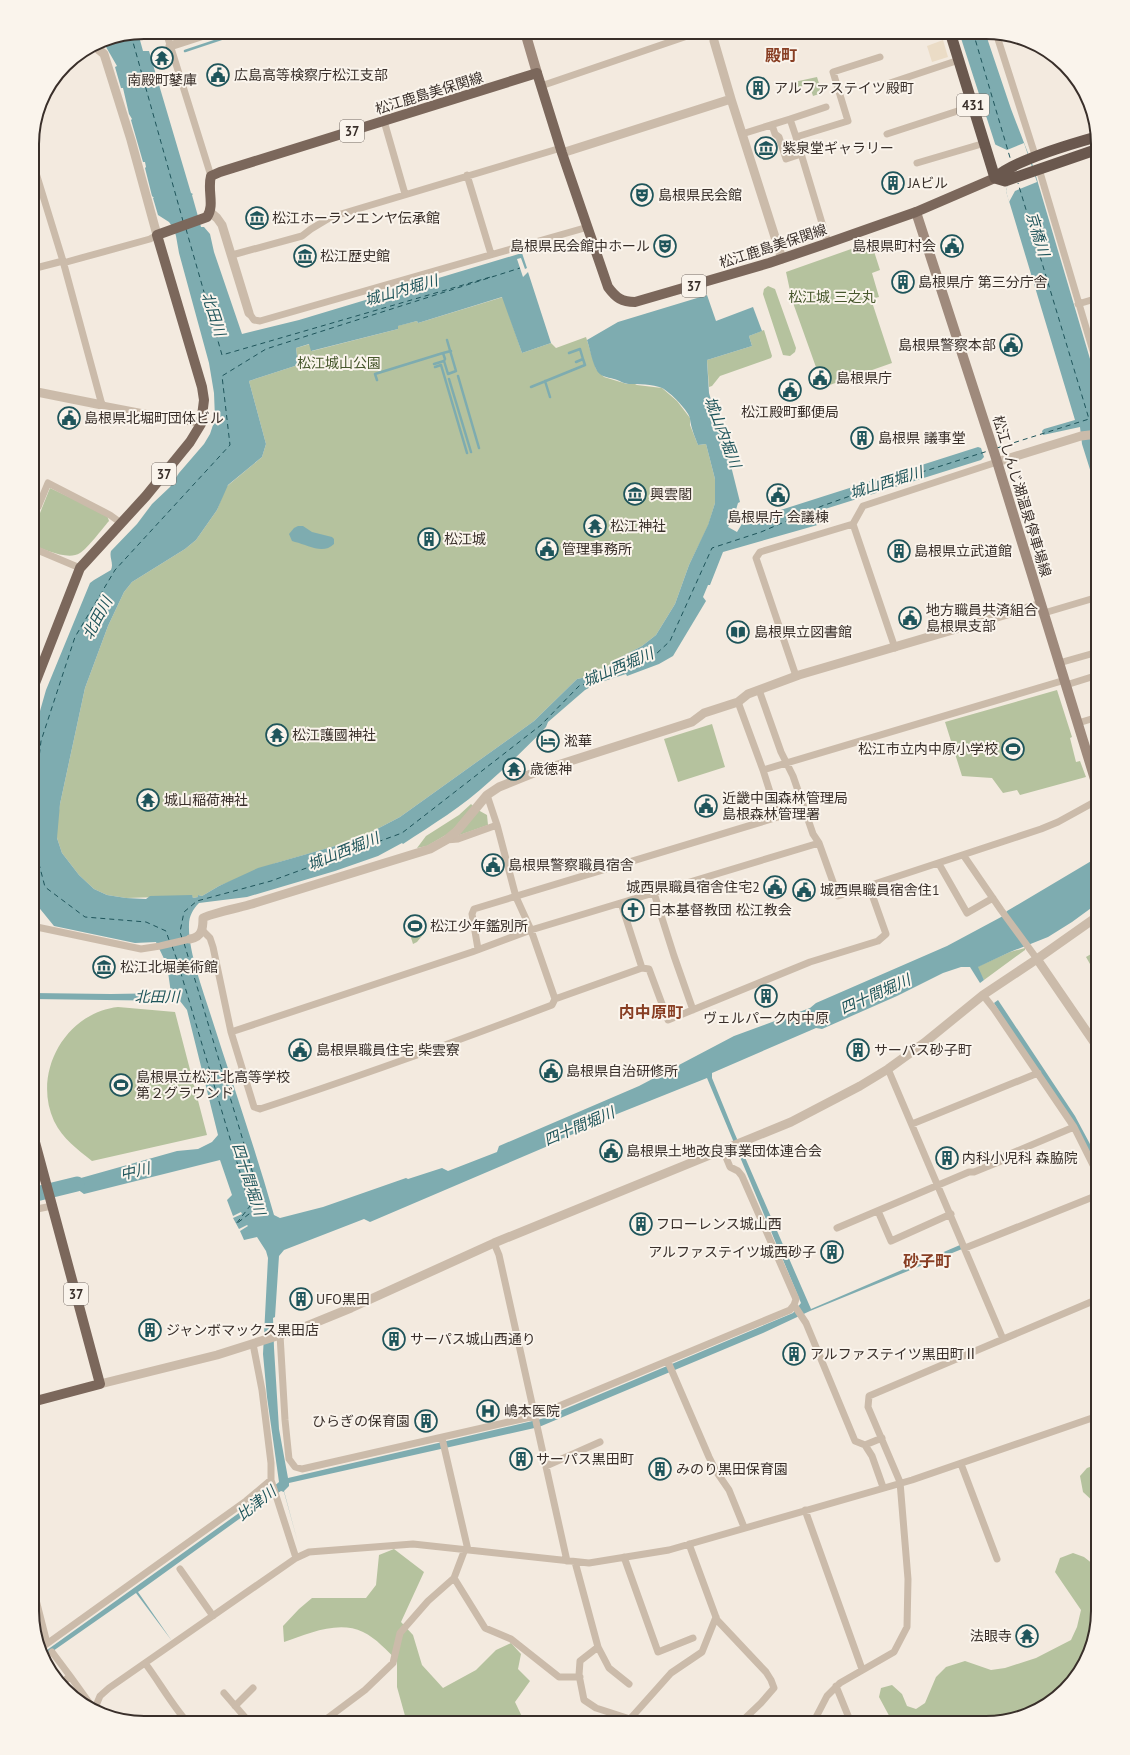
<svg xmlns="http://www.w3.org/2000/svg" width="1130" height="1755" viewBox="0 0 1130 1755" font-family="'PT Sans','Noto Sans JP',sans-serif">
	<style>
		.green { fill: #b5c29e }
		.plaza { fill: #ebdcc6 }
		.water { fill: #7eacb0; fill-rule: evenodd }
		.pier { fill: #f3eadf }
		.lines { fill: none; stroke-linecap: round; stroke-linejoin: round }
		.stream { stroke: #7eacb0; stroke-width: 2.5 }
		.river { stroke: #7eacb0; stroke-width: 15 }
		.ferry { stroke: #1f555b; stroke-width: 1; stroke-dasharray: 5 4; stroke-linecap: butt }
		.minor { stroke: #cbbbaa; stroke-width: 7 }
		.tertiary { stroke: #cbbbaa; stroke-width: 9 }
		.secondary { stroke: #9f8a7c; stroke-width: 10 }
		.primary { stroke: #7b675b; stroke-width: 10 }
		.trunk { stroke: #6a584e; stroke-width: 11 }
		.labels { text-anchor: middle; dominant-baseline: central; stroke-width: 4; stroke-linejoin: round; paint-order: stroke }
		.shield { fill: #faf4ec; stroke: #736a64; stroke-width: 1 }
		.shield-label { font-size: 13px; font-weight: bold; fill: #392f2a }
		.poi-label { font-size: 14px; fill: #392f2a; stroke: #faf4ec; text-anchor: start }
		.street-label { font-size: 14px; fill: #392f2a; stroke: #faf4ec }
		.park-label { font-size: 14px; fill: #47572d; stroke: #faf4ec }
		.water-label { font-size: 15px; font-style: italic; fill: #1f555b; stroke: #faf4ec }
		.quarter-label { font-size: 16px; font-weight: bold; fill: #883e23; stroke: #faf4ec }
		.rim { fill: none; stroke: #392f2a; stroke-width: 2 }
	</style>
	<rect width="100%" height="100%" fill="#f3eadf"/>
	<path class="green" d="M817,77L822,93L813,96L809,84L796,88L794,82Z
		M871,242L880,270L872,273L879,297L871,299L892,363L824,387L822,384L792,300L786,272Z
		M768,286L775,289L796,348L795,352L790,356L783,355L763,294L764,289Z
		M503,297L522,353L551,343L556,348L586,337L596,369L604,377L627,384L633,383L637,385L662,388L677,401L690,418V425L698,445L706,444L715,479V503L708,526L689,565L675,604L656,635L642,646L621,657L601,674L577,679L534,721L400,817L356,840L276,863L219,886L202,896L198,895V897L193,898L192,896L126,898L107,895L94,889L79,875L62,853L57,838V823L60,804L85,688L108,626L124,592L132,582L185,549L196,540L217,510L226,487L262,457L266,444L249,381L298,365L296,348L310,344L312,351L398,329L397,326L417,321L418,323Z
		M764,330L772,356L771,358L720,376L712,386L709,387L707,360L752,346L749,336Z
		M50,488L107,515L109,521C102,529 88,548 80,553C68,561 44,549 32,545V522L36,523Z
		M1057,690L1072,737L1070,738L1076,762L1080,761L1086,777L1020,795L1017,790L1003,793L992,778L962,776L945,722Z
		M712,724L725,767L678,782L664,739Z
		M471,804L473,806L451,832L427,846L417,848L426,836L459,815Z
		M478,810L487,815L488,825L457,836Z
		M419,915L425,932L417,942L413,944L405,919Z
		M1025,948V950L984,980L977,967L1010,952Z
		M1091,954L1098,964V994L1090,983L1098,978L1086,957Z
		M118,1007L175,1012L207,1135L92,1161C77,1149 63,1139 54,1121C32,1073 65,1013 118,1007Z
		M1098,1464V1513L1096,1504L1083,1492L1080,1476L1087,1468Z
		M394,1549L424,1572L401,1622L413,1635L422,1665L443,1688L476,1670L496,1650L511,1643L521,1654L518,1669L530,1681L515,1702L525,1723H407L397,1687V1660C387,1651 376,1638 363,1632C338,1620 308,1634 284,1642L283,1626L299,1609L312,1598H366L376,1585L379,1555Z
		M1073,1553L1084,1557L1098,1568V1611L1079,1673L1036,1711L986,1723H893L879,1697L881,1688L892,1685L902,1694L907,1706L916,1709L925,1703L936,1677L946,1667L965,1661L991,1670L1005,1668L1036,1658L1071,1640L1077,1627L1081,1610L1055,1572L1060,1558Z"/>
	<path class="plaza" d="M943,40L948,57L932,62L927,46Z"/>
	<path class="water" d="M959,32H985L1011,109L1033,166L1098,386V495L1082,444L1080,427L1043,435L1042,431L1044,429L1075,420L1006,191L1008,184Z
		M138,33L143,51H149L191,193L193,194L192,195L201,227H204L210,234L214,252L242,334L299,320L522,253L527,268L525,269L521,258L517,259L523,277L528,272L551,343L522,353L502,297L418,323L417,321L398,326V329L311,351L309,344L296,348L298,365L249,381L266,444L262,457L228,485L217,510L196,540L185,549L132,582L124,592L108,626L85,688L60,804L57,838L62,853L79,875L94,889L107,895L126,898L146,899L150,896L192,895L193,898L198,897V895L202,896L219,886L258,868L356,840L400,817L534,721L577,679L601,674L621,657L642,646L656,635L675,604L689,565L708,525L715,503V479L706,444L698,445C695,437 691,428 690,419C690,412 669,391 662,388C653,384 637,384 629,384C624,384 619,380 614,379C607,377 600,377 596,369C592,361 590,349 587,340L618,322L707,295L716,321L753,307L762,331L749,336L752,346L707,360L709,393L732,470L740,502L738,503L735,513L730,514V516L733,517L728,527L737,532L743,522L978,447L981,448L984,457L981,460L825,509L828,522L723,552L710,585H708L703,597L706,601L673,656L659,664L627,676L626,674L598,683L585,690L548,722L546,727C528,746 509,764 489,782C463,806 432,825 403,844L402,843L378,856L335,871L247,897L199,903C193,909 189,916 189,925C188,951 203,990 211,1016C232,1082 255,1148 274,1215L280,1218L323,1207L406,1178L408,1179L442,1168L448,1171L497,1152L499,1146L639,1086L734,1036L810,1008L816,1003L947,946L1003,916L1007,911L1098,857V903L1072,922L1048,937L1010,952L978,967L984,980L980,983L970,967H961L943,973L897,996L822,1029L816,1028L712,1073V1078L734,1132L811,1309L960,1245L962,1249L810,1311L763,1333L539,1427L289,1483V1486L284,1491L298,1543L284,1492L281,1491L253,1509L138,1592L172,1641L136,1593L43,1658L32,1609L41,1644L47,1650L260,1498L279,1482L267,1397L263,1354L268,1258L266,1251L257,1237L244,1240L240,1231L248,1226L247,1225L239,1229L233,1218L242,1214L241,1212L233,1216L227,1200L232,1195L220,1160L84,1194L77,1189L59,1194L56,1185L177,1151L198,1149L212,1142L218,1135L187,1010L180,1001L32,999V993L111,994L171,993L167,965L156,942L135,943L54,926L32,899V739L46,690L90,583L94,580L111,570C114,563 109,558 111,551L137,524L152,504L170,487L179,473L204,444L210,434L215,419L214,393L209,363L179,253L176,236L174,229L169,222L158,215L153,198H154L152,196L145,168L146,167L145,162H143L131,120L132,119L129,114L123,88H121L115,67L117,66L102,40ZM707,1078L801,1303L793,1313L541,1419L288,1478L279,1429L274,1348L273,1318L275,1317L279,1256L284,1250L364,1219L370,1222L562,1140L561,1139L593,1126L594,1128L600,1126L603,1121L617,1114Z
		M298,526H303L312,532L332,537L334,539V544C323,555 308,545 295,542L292,541L289,534L294,528Z
		M998,1000L1075,1116L1098,1159V1170L994,1003Z"/>
	<path class="pier" d="M1024,143L1037,182L1015,191L1009,202L1006,191L1008,184L994,144L1007,150Z"/>
	<g class="lines">
		<path class="stream" d="M229,36L240,32
			M185,51L221,39
			M569,353L580,349L583,359
			M444,361L445,359L443,353L451,351
			M434,364L444,361L448,374L456,371L447,340
			M435,367L441,365L467,453
			M458,376L479,448
			M449,379L471,452
			M377,380L375,374L443,353
			M545,381L550,397
			M531,387L585,365L583,359L576,362"/>
		<path class="river" d="M32,1195L77,1184"/>
		<path class="ferry" d="M973,32L1011,161
			M131,35L183,221
			M186,229L222,355L494,276
			M997,448L1089,419L1018,183
			M32,817L41,741L75,637L115,570L230,445L222,376L266,349L520,268
			M32,837L45,887L85,917L146,922L166,931L169,940
			M182,938L180,932L184,912L197,901L271,881L402,833L541,725L580,685L589,684L601,679L610,673L655,655L670,641L712,548L761,532L822,506L884,484L988,451
			M172,946L177,960L250,1206L236,1224L262,1204L184,943"/>
		<path class="minor" d="M166,32L211,176
			M996,33L1036,158
			M884,85L959,60
			M541,86L699,32
			M790,119L826,107
			M384,121L405,194
			M772,125L775,134L779,137L786,159L801,154
			M742,134L790,119L796,137
			M887,134L973,106
			M32,160L63,261L102,405L201,424
			M917,163L985,143
			M1039,169L1098,368
			M467,175L491,254
			M828,243L796,137L848,121L833,72L880,57
			M232,255L302,236L311,229L331,217L561,148
			M63,263L150,239L157,235
			M32,269L63,261
			M1078,304L1098,298
			M249,313L254,320L260,321L588,227
			M32,507H38L48,483L110,515L121,523
			M32,553L35,549L80,568
			M1044,613L1098,597
			M895,648L853,524L863,506L997,462
			M1059,663L1098,652
			M796,676L756,558L760,552L853,524
			M1066,685L1098,675
			M759,690L781,752L793,776L813,834L819,843L838,896L1041,829L1058,822L1098,800
			M738,702L763,770
			M1078,723L1098,717
			M487,795L497,825L516,897L531,930L555,999
			M446,840L458,839L497,825
			M964,856L1001,910L1037,959
			M939,864L967,913L993,898
			M654,893L674,956L693,1010
			M621,903L642,968
			M32,926L141,949L160,946L190,939
			M202,930L210,938L213,947L231,1032L254,1107L260,1109C358,1077 455,1042 552,1005L555,999L642,968L649,969L668,1020L810,962L878,941L886,934L869,886
			M478,949L472,914L474,909L778,817L763,770L1065,680
			M983,995L994,1009L1074,1127L1098,1175
			M231,1032L472,952L531,930L819,843
			M888,1069L1003,1339
			M912,1124L1038,1073
			M32,1180L44,1177
			M32,1210L52,1206
			M878,1211L891,1241L951,1214
			M837,1228L969,1172H974L1001,1161L1003,1157L1074,1127
			M494,1243L499,1255L567,1561
			M965,1248L1098,1195
			M794,1305L806,1323L855,1441L865,1445L872,1456L883,1487
			M280,1335L285,1420L289,1459L295,1467L302,1469L535,1416L790,1310L794,1305L796,1299L742,1176L738,1171L730,1167L723,1150
			M253,1344L262,1390L271,1463V1480L296,1558
			M668,1362L709,1457L716,1471L729,1490L744,1527
			M442,1438L468,1550
			M865,1445L882,1438
			M961,1464L997,1559
			M546,1466L600,1442
			M805,1510L862,1669
			M689,1544L717,1620L766,1672L771,1680L774,1688L761,1703L740,1723
			M465,1549L454,1578L485,1628L511,1639L559,1677H580
			M624,1557L658,1652L693,1638
			M575,1562L598,1647L609,1668L629,1684
			M180,1569L213,1616
			M32,1584L47,1643
			M598,1647L580,1661L579,1675L584,1700L596,1708L630,1719L671,1673L702,1652L716,1617
			M41,1648L246,1501L271,1480
			M52,1652L70,1676
			M145,1663C160,1683 172,1705 188,1723
			M63,1682L70,1676L93,1708
			M836,1686L851,1723
			M224,1693L250,1723
			M235,1706L253,1688
			M95,1708L100,1696L109,1688L296,1558L309,1552L413,1544L589,1563L669,1550L912,1480L1098,1416
			M321,1723L365,1690L393,1663L400,1633L428,1601L454,1578
			M813,1723L827,1696L840,1683L894,1652L907,1627L908,1579L900,1482L868,1407L869,1396L1098,1299"/>
		<path class="tertiary" d="M714,32V41L731,99
			M170,46L213,32
			M98,49L104,54L131,140L157,235
			M562,153L731,99L782,259
			M210,212L217,218L222,225L249,313
			M32,391L102,405
			M997,462L1081,436L1098,434
			M190,939C202,937 203,929 203,918C208,914 242,907 252,904C311,886 370,867 430,849L446,840L457,831L487,795L499,787L536,772L692,722L704,713L738,702L748,694L799,675L1041,604
			M1037,959L1098,916
			M100,1384L217,1355L302,1328L351,1308L494,1243L791,1122L860,1086L888,1069L924,1043L983,995L1037,959L1098,1048"/>
		<path class="secondary" d="M525,32L537,73
			M916,212L995,455L1098,789"/>
		<path class="primary" d="M32,691L80,568L146,496L190,442L201,424L204,400L202,387L157,235L207,217C215,205 207,190 211,176L220,172L537,73L562,153L608,287C616,298 622,302 635,302L769,263L828,243L916,212L995,178
			M32,1402L100,1384L32,1131"/>
		<path class="trunk" d="M950,32L995,178
			M995,178C1013,161 1071,144 1096,137
			M995,178L1005,181L1098,149"/>
	</g>
	<defs>
		<g id="temple-ring" transform="scale(1.15)"><circle r="9.5" fill="#faf4ec" stroke="#1f555b" stroke-width="1.5"/><path d="M0-6L5-2H3V0L6.5 2.5H4V6H1.5V3h-3V6H-4V2.5H-6.5L-3 0V-2H-5Z" fill="#1f555b"/></g>
		<g id="civic-ring" transform="scale(1.15)"><circle r="9.5" fill="#faf4ec" stroke="#1f555b" stroke-width="1.5"/><path d="M-.6-6.5H3V-4.5H.6V-3L4-1V1h2V6H-6V1h2V-1L-.6-3ZM-1.2 2.5V6h2.4V2.5Z" fill="#1f555b"/></g>
		<g id="building-ring" transform="scale(1.15)"><circle r="9.5" fill="#faf4ec" stroke="#1f555b" stroke-width="1.5"/><path d="M-4-6H4V6H1V3H-1V6H-4ZM-2.5-4.3h1.7v1.8h-1.7ZM.8-4.3h1.7v1.8H.8ZM-2.5-1h1.7V.8h-1.7ZM.8-1h1.7V.8H.8Z" fill="#1f555b"/></g>
		<g id="museum-ring" transform="scale(1.15)"><circle r="9.5" fill="#faf4ec" stroke="#1f555b" stroke-width="1.5"/><path d="M0-6L6-3V-2H-6V-3ZM-5-1h2V3h-2ZM-1-1h2V3h-2ZM3-1h2V3H3ZM-6 4H6V6H-6Z" fill="#1f555b"/></g>
		<g id="theatre-ring" transform="scale(1.15)"><circle r="9.5" fill="#faf4ec" stroke="#1f555b" stroke-width="1.5"/><path d="M-5-5.5Q0-4 5-5.5V0Q5 5 0 6Q-5 5-5 0ZM-3.3-2.5H-1v1.5H-3.3ZM1-2.5H3.3v1.5H1ZM-2.8 1Q0 5.5 2.8 1Z" fill="#1f555b"/></g>
		<g id="library-ring" transform="scale(1.15)"><circle r="9.5" fill="#faf4ec" stroke="#1f555b" stroke-width="1.5"/><path d="M-6-4Q-3-5.5-.7-3.5V5Q-3 3-6 4ZM6-4Q3-5.5 .7-3.5V5Q3 3 6 4Z" fill="#1f555b"/></g>
		<g id="hotel-ring" transform="scale(1.15)"><circle r="9.5" fill="#faf4ec" stroke="#1f555b" stroke-width="1.5"/><path d="M-6-4.5h1.5V1H6V5H4.5V3h-9V5H-6ZM-4 0a1.8 1.8 0 1 1 3.6 0ZM.5 0V-2.5h3Q6-2.5 6 0Z" fill="#1f555b"/></g>
		<g id="stadium-ring" transform="scale(1.15)"><circle r="9.5" fill="#faf4ec" stroke="#1f555b" stroke-width="1.5"/><path d="M0-5a6.5 5 0 1 0 0 10a6.5 5 0 1 0 0-10ZM-3.5-1.8h7v3.6h-7Z" fill="#1f555b"/></g>
		<g id="church-ring" transform="scale(1.15)"><circle r="9.5" fill="#faf4ec" stroke="#1f555b" stroke-width="1.5"/><path d="M-1.2-6h2.4v3.5h3.3v2.4h-3.3V6h-2.4V-.1h-3.3v-2.4h3.3Z" fill="#1f555b"/></g>
		<g id="hospital-ring" transform="scale(1.15)"><circle r="9.5" fill="#faf4ec" stroke="#1f555b" stroke-width="1.5"/><path d="M-5-5h3v3.5h4V-5h3V5h-3V1.5h-4V5h-3Z" fill="#1f555b"/></g>
	</defs>
	<g fill-rule="evenodd">
		<use href="#temple-ring" x="162" y="58"/>
		<use href="#civic-ring" x="218" y="75"/>
		<use href="#building-ring" x="758" y="88"/>
		<use href="#museum-ring" x="766" y="148"/>
		<use href="#building-ring" x="893" y="183"/>
		<use href="#theatre-ring" x="642" y="195"/>
		<use href="#museum-ring" x="257" y="218"/>
		<use href="#theatre-ring" x="665" y="246"/>
		<use href="#civic-ring" x="952" y="246"/>
		<use href="#museum-ring" x="305" y="256"/>
		<use href="#building-ring" x="903" y="282"/>
		<use href="#civic-ring" x="1011" y="345"/>
		<use href="#civic-ring" x="820" y="378"/>
		<use href="#civic-ring" x="790" y="390"/>
		<use href="#civic-ring" x="69" y="418"/>
		<use href="#building-ring" x="862" y="438"/>
		<use href="#museum-ring" x="635" y="494"/>
		<use href="#civic-ring" x="778" y="495"/>
		<use href="#temple-ring" x="595" y="526"/>
		<use href="#building-ring" x="429" y="539"/>
		<use href="#civic-ring" x="547" y="549"/>
		<use href="#building-ring" x="899" y="551"/>
		<use href="#civic-ring" x="910" y="618"/>
		<use href="#library-ring" x="738" y="632"/>
		<use href="#temple-ring" x="277" y="735"/>
		<use href="#hotel-ring" x="548" y="741"/>
		<use href="#stadium-ring" x="1013" y="749"/>
		<use href="#temple-ring" x="514" y="769"/>
		<use href="#temple-ring" x="148" y="800"/>
		<use href="#civic-ring" x="706" y="806"/>
		<use href="#civic-ring" x="493" y="865"/>
		<use href="#civic-ring" x="775" y="887"/>
		<use href="#civic-ring" x="804" y="890"/>
		<use href="#church-ring" x="633" y="910"/>
		<use href="#stadium-ring" x="415" y="926"/>
		<use href="#museum-ring" x="104" y="967"/>
		<use href="#building-ring" x="766" y="996"/>
		<use href="#civic-ring" x="300" y="1050"/>
		<use href="#building-ring" x="858" y="1050"/>
		<use href="#civic-ring" x="551" y="1071"/>
		<use href="#stadium-ring" x="121" y="1085"/>
		<use href="#civic-ring" x="611" y="1151"/>
		<use href="#building-ring" x="947" y="1158"/>
		<use href="#building-ring" x="641" y="1224"/>
		<use href="#building-ring" x="832" y="1252"/>
		<use href="#building-ring" x="301" y="1299"/>
		<use href="#building-ring" x="150" y="1330"/>
		<use href="#building-ring" x="394" y="1339"/>
		<use href="#building-ring" x="794" y="1354"/>
		<use href="#hospital-ring" x="488" y="1411"/>
		<use href="#building-ring" x="426" y="1421"/>
		<use href="#building-ring" x="521" y="1459"/>
		<use href="#building-ring" x="660" y="1469"/>
		<use href="#temple-ring" x="1027" y="1636"/>
	</g>
	<g class="labels">
		<g class="shield">
			<rect x="957" y="94" width="32" height="22" rx="3"/>
			<rect x="340" y="120" width="24" height="22" rx="3"/>
			<rect x="682" y="275" width="24" height="22" rx="3"/>
			<rect x="152" y="463" width="24" height="22" rx="3"/>
			<rect x="64" y="1283" width="24" height="22" rx="3"/>
		</g>
		<g class="shield-label">
			<text x="973" y="105">431</text>
			<text x="352" y="131">37</text>
			<text x="694" y="286">37</text>
			<text x="164" y="474">37</text>
			<text x="76" y="1294">37</text>
		</g>
		<g class="poi-label">
			<text x="234" y="75">広島高等検察庁松江支部</text>
			<text x="162" y="80" text-anchor="middle">南殿町鼕庫</text>
			<text x="774" y="88">アルファステイツ殿町</text>
			<text x="782" y="148">紫泉堂ギャラリー</text>
			<text x="908" y="183">JAビル</text>
			<text x="658" y="195">島根県民会館</text>
			<text x="272" y="218">松江ホーランエンヤ伝承館</text>
			<text x="650" y="246" text-anchor="end">島根県民会館中ホール</text>
			<text x="936" y="246" text-anchor="end">島根県町村会</text>
			<text x="320" y="256">松江歴史館</text>
			<text x="918" y="282">島根県庁 第三分庁舎</text>
			<text x="996" y="345" text-anchor="end">島根県警察本部</text>
			<text x="836" y="378">島根県庁</text>
			<text x="790" y="412" text-anchor="middle">松江殿町郵便局</text>
			<text x="84" y="418">島根県北堀町団体ビル</text>
			<text x="878" y="438">島根県 議事堂</text>
			<text x="650" y="494">興雲閣</text>
			<text x="778" y="517" text-anchor="middle">島根県庁 会議棟</text>
			<text x="610" y="526">松江神社</text>
			<text x="444" y="539">松江城</text>
			<text x="562" y="549">管理事務所</text>
			<text x="914" y="551">島根県立武道館</text>
			<text x="926" y="610">地方職員共済組合<tspan x="926" dy="16">島根県支部</tspan></text>
			<text x="754" y="632">島根県立図書館</text>
			<text x="292" y="735">松江護國神社</text>
			<text x="564" y="741">淞華</text>
			<text x="998" y="749" text-anchor="end">松江市立内中原小学校</text>
			<text x="530" y="769">歳徳神</text>
			<text x="722" y="798">近畿中国森林管理局<tspan x="722" dy="16">島根森林管理署</tspan></text>
			<text x="164" y="800">城山稲荷神社</text>
			<text x="508" y="865">島根県警察職員宿舎</text>
			<text x="760" y="887" text-anchor="end">城西県職員宿舎住宅2</text>
			<text x="820" y="890">城西県職員宿舎住1</text>
			<text x="648" y="910">日本基督教団 松江教会</text>
			<text x="430" y="926">松江少年鑑別所</text>
			<text x="120" y="967">松江北堀美術館</text>
			<text x="766" y="1018" text-anchor="middle">ヴェルパーク内中原</text>
			<text x="316" y="1050">島根県職員住宅 柴雲寮</text>
			<text x="874" y="1050">サーパス砂子町</text>
			<text x="566" y="1071">島根県自治研修所</text>
			<text x="136" y="1077">島根県立松江北高等学校<tspan x="136" dy="16">第２グラウンド</tspan></text>
			<text x="626" y="1151">島根県土地改良事業団体連合会</text>
			<text x="962" y="1158">内科小児科 森脇院</text>
			<text x="656" y="1224">フローレンス城山西</text>
			<text x="816" y="1252" text-anchor="end">アルファステイツ城西砂子</text>
			<text x="316" y="1299">UFO黒田</text>
			<text x="166" y="1330">ジャンボマックス黒田店</text>
			<text x="410" y="1339">サーパス城山西通り</text>
			<text x="810" y="1354">アルファステイツ黒田町Ⅱ</text>
			<text x="504" y="1411">嶋本医院</text>
			<text x="410" y="1421" text-anchor="end">ひらぎの保育園</text>
			<text x="536" y="1459">サーパス黒田町</text>
			<text x="676" y="1469">みのり黒田保育園</text>
			<text x="1012" y="1636" text-anchor="end">法眼寺</text>
		</g>
		<g class="street-label">
			<text transform="translate(429 93) rotate(-17)">松江鹿島美保関線</text>
			<text transform="translate(773 246) rotate(-18)">松江鹿島美保関線</text>
			<text transform="translate(1022 496) rotate(73)">松江しんじ湖温泉停車場線</text>
		</g>
		<g class="park-label">
			<text x="832" y="297">松江城 三之丸</text>
			<text x="339" y="363">松江城山公園</text>
		</g>
		<g class="water-label">
			<text transform="translate(1038 234) rotate(73)">京橋川</text>
			<text transform="translate(401 290) rotate(-16)">城山内堀川</text>
			<text transform="translate(214 314) rotate(72)">北田川</text>
			<text transform="translate(723 432) rotate(69)">城山内堀川</text>
			<text transform="translate(886 482) rotate(-17)">城山西堀川</text>
			<text transform="translate(97 618) rotate(-62)">北田川</text>
			<text transform="translate(618 667) rotate(-23)">城山西堀川</text>
			<text transform="translate(343 851) rotate(-22)">城山西堀川</text>
			<text transform="translate(875 994) rotate(-24)">四十間堀川</text>
			<text x="157" y="996">北田川</text>
			<text transform="translate(579 1126) rotate(-23)">四十間堀川</text>
			<text transform="translate(135 1171) rotate(-13)">中川</text>
			<text transform="translate(249 1179) rotate(72)">四十間堀川</text>
			<text transform="translate(256 1503) rotate(-38)">比津川</text>
		</g>
		<g class="quarter-label">
			<text x="781" y="55">殿町</text>
			<text x="651" y="1012">内中原町</text>
			<text x="927" y="1261">砂子町</text>
		</g>
	</g>
	<path d="M0 0H1130V1755H0ZM144 39H986A105 105 0 0 1 1091 144V1611A105 105 0 0 1 986 1716H144A105 105 0 0 1 39 1611V144A105 105 0 0 1 144 39Z" fill="#faf4ec" fill-rule="evenodd"/>
	<path class="rim" d="M144 39H986A105 105 0 0 1 1091 144V1611A105 105 0 0 1 986 1716H144A105 105 0 0 1 39 1611V144A105 105 0 0 1 144 39Z"/>
</svg>
